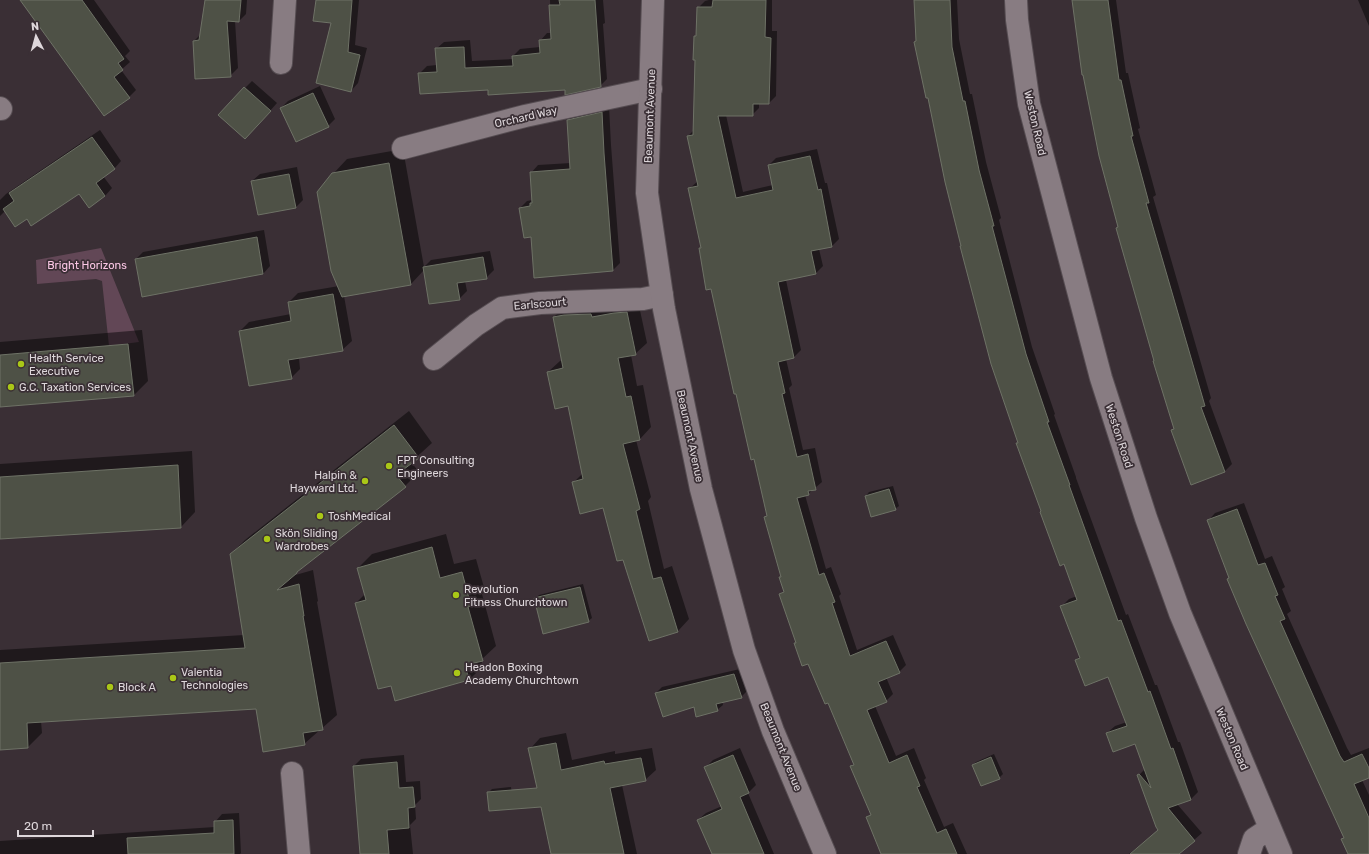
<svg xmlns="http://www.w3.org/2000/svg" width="1369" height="854" viewBox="0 0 1369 854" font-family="Rubik,sans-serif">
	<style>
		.green { fill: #624756 }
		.shadow { fill: #0007 }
		.building { fill: #4e5146; stroke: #6e7266 }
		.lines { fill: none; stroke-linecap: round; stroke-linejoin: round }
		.minor-casing { stroke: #564d52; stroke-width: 24 }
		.tertiary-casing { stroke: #564d52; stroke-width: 24 }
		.minor { stroke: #887c82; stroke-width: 22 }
		.tertiary { stroke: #887c82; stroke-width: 22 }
		.poi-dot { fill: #aac717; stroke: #3a2f35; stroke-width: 1.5 }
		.labels { text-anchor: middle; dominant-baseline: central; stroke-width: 3.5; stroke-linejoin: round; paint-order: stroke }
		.street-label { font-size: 11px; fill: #ded7db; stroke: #3a2f35 }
		.park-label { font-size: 11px; fill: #fbc7e5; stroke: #3a2f35 }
		.poi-label { font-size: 11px; fill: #ded7db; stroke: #3a2f35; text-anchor: start }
	</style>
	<rect width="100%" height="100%" fill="#3a2f35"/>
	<path class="green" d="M101,248L139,342L109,346L102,281L96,279L37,284L36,260Z"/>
	<path class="shadow" d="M21,0H94L130,51L125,56L130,62L121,70L136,90L129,97Z
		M205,0H247L246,14L239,21H235L238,68L230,76L194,41L201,34Z
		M317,0H359L355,45L367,48L358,83L351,91L332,22Z
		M550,0H603L605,23L603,24L607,79L600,86L566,89H488L420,73L427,66L437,65L436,49L444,42L470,40L472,61L513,59V56L520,49L540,47V41L547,33H551Z
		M709,0H772V31H777L776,96L769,103H759V108L752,115H726L743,192L773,185L769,165L776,158L817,149L825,183H827L839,239L832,246L819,249L823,266L816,273L786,280L801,350L794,357L786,359L792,385L789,388L803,450L815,448L822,482L808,494L805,495L826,569L831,567L841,594L839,596L857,650L893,635L906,665L899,672L886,677L893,694L886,701L875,706L896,756L914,748L926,778L924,780L944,827L953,823L967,854H883L867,818L871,814L851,766L855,763L828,702L808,662L795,644L797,642L780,594L785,590L765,517L768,514L702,248L689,189L698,181L688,136L694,130L696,59L695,37L697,35L698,8L705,1Z
		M915,0H957L959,39L970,94H972L986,162L1001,218L999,220L1032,347L1055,414L1054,415L1076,477V478L1126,615L1128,614L1155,685H1157L1178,742H1180L1198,792L1191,799L1177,804L1202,833L1178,854H1129L1159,830L1138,776L1145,769L1136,742L1107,733L1115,726L1127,722L1109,676L1076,660L1080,656L1062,606L1069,599L1077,596L1065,563L1017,443L1018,442L962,245L917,41Z
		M1073,0H1116L1126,73H1128L1140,128L1138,129L1156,195L1153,197L1211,398L1209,401L1232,464L1225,471L1172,430L1175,428L1119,226Z
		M1358,0H1369V26Z
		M252,81L277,103L252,131L245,88Z
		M320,86L335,119L328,126L281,108L288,101Z
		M609,106L611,145L620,263L613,270L535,276L532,236L520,208L527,201L533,200L531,173L538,165L571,163L568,120L575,113Z
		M100,130L121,161L114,169L103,176L112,188L105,196L79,192L27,218L5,211L0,216V200L6,194Z
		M403,149L424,267L431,260L490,251L494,270L486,278L465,281L467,291L459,299L424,270L411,284L344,296L352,341L342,350L299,358L300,369L291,378L240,331L249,322L291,314L289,302L298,293L339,286L333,174L347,159Z
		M297,167L303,200L296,207L252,181L260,174Z
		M264,230L270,266L263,274L136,259L143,252Z
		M638,301L647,343L635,354L631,355L637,386L643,385L651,427L640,439L636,440L651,497L648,501L664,569L672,566L689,619L678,631L649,640L623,559L603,506L573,483L583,473L569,405L548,372L560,361L563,360L554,317L565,306Z
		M142,330L148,381L134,395L0,406V342Z
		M409,411L432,443L411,462L419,472L405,486L304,565L292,576L313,570L318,601L317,602L337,715L304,744L256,708L41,721L42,733L28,747L0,749V650L244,635L231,554L245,540Z
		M192,451L195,512L181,527L0,538V464Z
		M893,486L899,506L895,509L866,496L869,492Z
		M1244,503L1265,559L1272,556L1285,587L1282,589L1291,611L1287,614L1347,748L1351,755L1369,748V777L1362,780L1369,795V854H1349L1342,839L1344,837L1230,578L1208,521L1215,513Z
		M446,534L454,564L476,559L485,591L482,594L496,646L481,660L483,666L469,680L391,685L356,603L365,594L358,568L372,554Z
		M583,584L592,618L588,621L536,598L539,595Z
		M740,669L747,691L741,697L722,701L723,705L717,710L695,706L656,693L662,687Z
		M566,733L572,760L615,751V754L652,748L656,770L645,780L622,785L637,854H552L530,749L540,738Z
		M740,748L756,785L748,793L774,854H713L698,820L706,813L722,806L706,767L713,760Z
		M994,754L1003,774L999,778L973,765L976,762Z
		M404,755L406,782L420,781L421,799L415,805L416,819L410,825L413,854H361L354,766L361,759Z
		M511,787L513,805L488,793L492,789Z
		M239,813L241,853L240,854H0V841L215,827V822L222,814Z"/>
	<path class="building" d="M20,0H82L124,59L118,63L123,70L114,77L130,98L104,116Z
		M205,0H241L239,22L227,21L231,77L195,79L193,41L199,40Z
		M316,0H352L348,52L360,55L351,92L316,83L331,23L313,21Z
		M559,0H595L601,87L565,95V90L488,95V90L420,94L418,73L437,72L435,48L464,47L465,68L513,66L512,56L540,53L539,40L551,39L549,5H560Z
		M713,0H766L765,37L771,38L769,104H753V116H718L736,198L773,190L768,165L810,156L818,190L821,189L832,247L811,251L816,274L778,282L794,358L778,362L785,393L782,394L797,457L808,454L816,490L808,491L809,495L797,498L819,575L824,573L835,602L832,603L850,656L886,641L900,673L878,682L887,702L867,710L889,763L907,755L920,786L917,787L937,833L946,829L957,854H881L866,817L871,815L850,766L854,765L828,703L825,704L808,664L802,666L794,643H796L779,594L784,592L779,577H781L764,517L767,516L754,459L751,460L736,394H734L711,289L706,290L699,248H701L688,188L698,186L687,136L693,135L695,60H693L694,36H696L697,7H712Z
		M914,0H950L952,47L963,101H965L979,170L994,226H992L1026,354L1049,422H1047L1070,485H1069L1118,621L1121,620L1148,692L1150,691L1171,749L1173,748L1191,800L1168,808L1195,841L1179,854H1130L1158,830L1156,827L1137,775L1139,774L1151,788L1135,744L1113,752L1106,733L1127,726L1108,677L1085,686L1075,660L1080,658L1060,606L1077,600L1064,564L1060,566L1040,512L1041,511L1016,443H1018L991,364L960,246H961L945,182L928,98H926L914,42L916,41Z
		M1072,0H1108L1119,80H1121L1133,136H1131L1149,203H1146L1205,406L1201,407L1225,472L1191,485L1171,430L1174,429L1153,361H1154L1116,228L1118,227L1099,156L1083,75H1082Z
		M244,87L271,111L245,139L218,115Z
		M313,93L329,127L296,142L280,108Z
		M602,112L604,153L613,271L534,278L531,237L524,238L519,208L530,206V203H532L530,172L570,169L567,120Z
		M92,137L115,169L96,183L105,196L89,208L79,194L31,226L27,219L15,227L3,209L14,201L9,193Z
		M389,163L411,285L342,297L331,271L317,192L332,173Z
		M289,174L296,208L258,215L251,181Z
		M257,237L263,274L142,297L135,259Z
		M483,257L487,279L457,283L460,300L429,304L423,267Z
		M333,294L343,351L288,360L292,379L249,386L239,331L291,321L288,302Z
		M627,312L636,355L618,358L626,397L631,396L640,440L623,444L640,509L636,511L653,579L661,577L678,632L649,641L623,560L617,561L603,508L580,514L572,482L583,479L568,406L555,409L547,372L563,368L553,317L564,315L591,314L592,317L614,313Z
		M128,344L134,396L0,407V355Z
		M394,425L419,458L396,475L406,487L297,572V573L277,590L299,584L304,616H303L323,730L303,733L305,745L263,752L256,709L27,723L28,748L0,750V663L245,648L230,554Z
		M178,465L181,528L0,539V477Z
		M889,489L896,510L871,517L865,496Z
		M1237,509L1258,565L1265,563L1278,595L1275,596L1285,619L1280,621L1340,756L1344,762L1362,754L1369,768V778L1354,784L1369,818V854H1348L1341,839L1344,838L1246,624L1227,579L1229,578L1207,520Z
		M432,547L440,578L462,572L471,606L468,607L483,661L465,665L469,680L395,701L391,686L378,689L355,603L366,600L357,568Z
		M580,587L589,622L543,634L534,598Z
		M734,674L742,698L716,704L718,711L696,717L694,707L663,717L655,693Z
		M556,743L561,770L604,761L605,764L641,758L646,781L610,788L624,854H551L541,807L489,811L487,792L537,788L528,748Z
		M733,755L749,793L740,797L764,854H712L697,820L722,809L704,767Z
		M991,757L1000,779L981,786L972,765Z
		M397,762L399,788L413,787L415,807L408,808L409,828L387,830L389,854H360L353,766Z
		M233,820L234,854H128L127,838L214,833V821Z"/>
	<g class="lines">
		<g class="minor-casing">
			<path id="minor" d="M1016,0L1017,20L1029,104L1101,378L1146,518L1180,613L1281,854
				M281,63L285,0
				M0,108L1,109
				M403,148L525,116L651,89
				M434,359L476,325L502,308L540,303L643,299L662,295
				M292,773L299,854
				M1249,854L1254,839L1269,829"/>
		</g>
		<g class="tertiary-casing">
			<path id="tertiary" d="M653,0L647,193L664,309L701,489L744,650L773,731L825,854"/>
		</g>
		<use href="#minor" class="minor"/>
		<use href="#tertiary" class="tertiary"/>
	</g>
	<g class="poi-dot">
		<circle cx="21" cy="364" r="4"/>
		<circle cx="11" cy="387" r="4"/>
		<circle cx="389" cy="466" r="4"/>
		<circle cx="365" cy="481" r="4"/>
		<circle cx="320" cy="516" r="4"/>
		<circle cx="267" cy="539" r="4"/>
		<circle cx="456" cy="595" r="4"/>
		<circle cx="457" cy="673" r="4"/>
		<circle cx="173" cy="678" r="4"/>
		<circle cx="110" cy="687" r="4"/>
	</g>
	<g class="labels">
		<g class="street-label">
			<text transform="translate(650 116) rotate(-88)">Beaumont Avenue</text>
			<text transform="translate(526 117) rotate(-13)">Orchard Way</text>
			<text transform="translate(1035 123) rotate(77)">Weston Road</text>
			<text transform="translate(540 304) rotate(-5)">Earlscourt</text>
			<text transform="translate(690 436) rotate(78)">Beaumont Avenue</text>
			<text transform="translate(1119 436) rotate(72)">Weston Road</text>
			<text transform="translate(1232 739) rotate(67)">Weston Road</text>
			<text transform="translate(781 747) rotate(68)">Beaumont Avenue</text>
		</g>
		<g class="park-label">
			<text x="87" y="265">Bright Horizons</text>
		</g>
		<g class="poi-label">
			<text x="29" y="358">Health Service<tspan x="29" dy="13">Executive</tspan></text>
			<text x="19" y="387">G.C. Taxation Services</text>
			<text x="397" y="460">FPT Consulting<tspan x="397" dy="13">Engineers</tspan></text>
			<text x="357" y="475" text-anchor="end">Halpin &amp;<tspan x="357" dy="13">Hayward Ltd.</tspan></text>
			<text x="328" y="516">ToshMedical</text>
			<text x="275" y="533">Skön Sliding<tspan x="275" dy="13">Wardrobes</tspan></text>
			<text x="464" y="589">Revolution<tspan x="464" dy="13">Fitness Churchtown</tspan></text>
			<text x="465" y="667">Headon Boxing<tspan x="465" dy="13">Academy Churchtown</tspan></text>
			<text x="181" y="672">Valentia<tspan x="181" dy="13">Technologies</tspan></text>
			<text x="118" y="687">Block A</text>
		</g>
	</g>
	<g transform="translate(36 36) rotate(354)" stroke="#3a2f35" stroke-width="3" paint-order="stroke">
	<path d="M0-3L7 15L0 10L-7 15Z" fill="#ded7db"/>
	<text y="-6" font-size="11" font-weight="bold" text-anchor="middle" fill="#ded7db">N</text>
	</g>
	<path d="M18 830v6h75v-6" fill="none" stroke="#ded7db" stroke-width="2"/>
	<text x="24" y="830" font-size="12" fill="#ded7db" stroke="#3a2f35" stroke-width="3" paint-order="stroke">20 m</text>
</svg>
